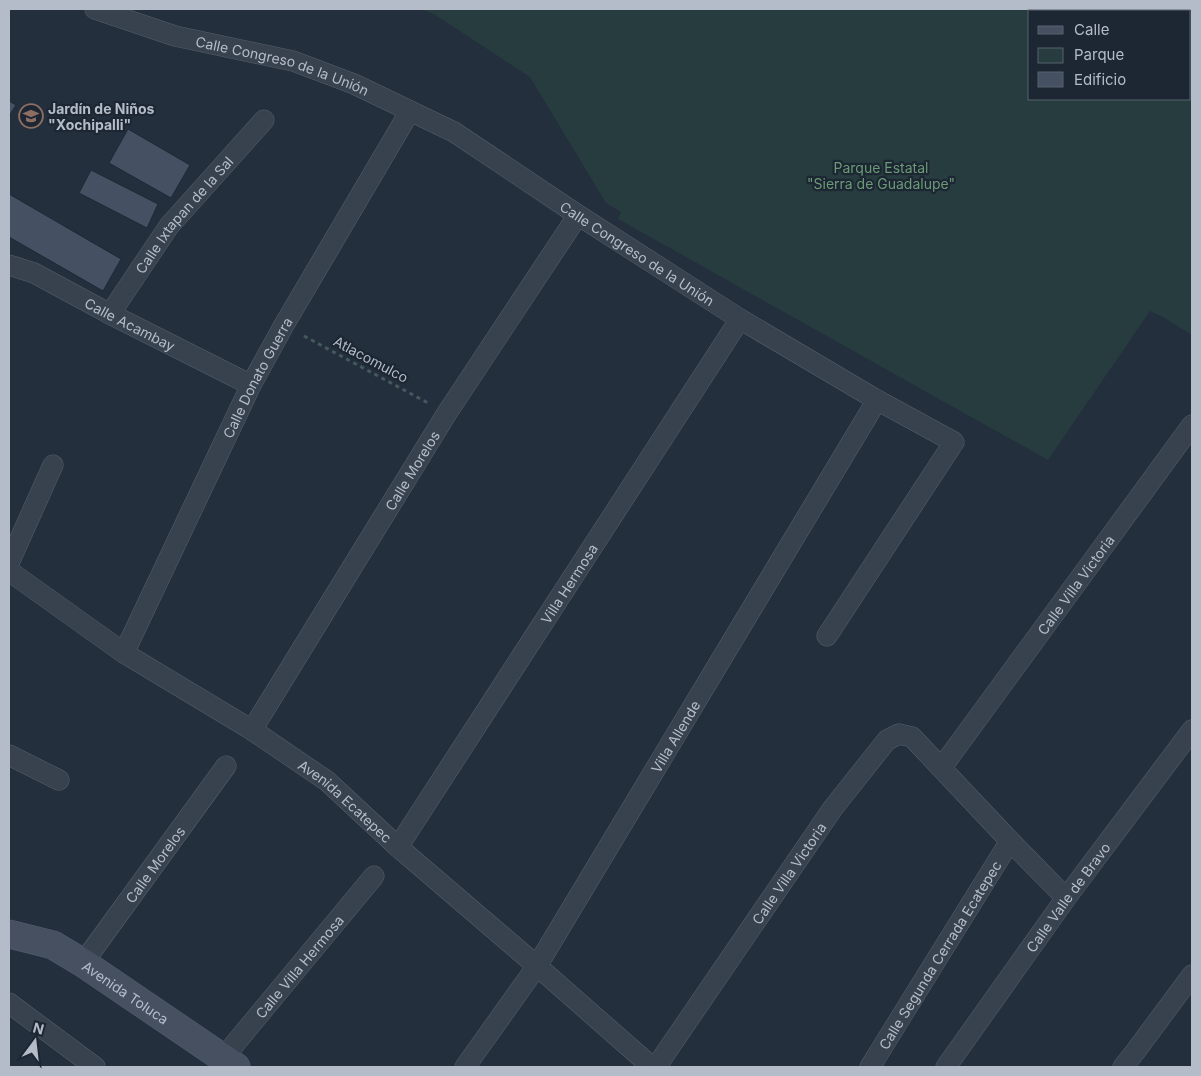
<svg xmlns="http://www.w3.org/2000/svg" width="1201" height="1076" viewBox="0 0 1201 1076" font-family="Inter,sans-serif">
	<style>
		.green { fill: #263c3f; fill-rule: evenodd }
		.building { fill: #455162; stroke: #1f2835 }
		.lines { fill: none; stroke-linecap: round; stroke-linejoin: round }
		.street-casing { stroke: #565f6c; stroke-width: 21 }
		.secondary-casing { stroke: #565f6c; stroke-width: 29 }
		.path { stroke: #44595c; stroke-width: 3; stroke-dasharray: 4 4; stroke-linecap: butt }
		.street { stroke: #38414e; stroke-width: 20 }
		.secondary { stroke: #465061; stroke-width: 28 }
		.labels { text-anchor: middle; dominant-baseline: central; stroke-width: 4.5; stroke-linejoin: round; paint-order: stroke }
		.street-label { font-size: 14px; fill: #b4bcc9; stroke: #1d2633 }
		.poi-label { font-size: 14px; font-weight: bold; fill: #b4bcc9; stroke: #1d2633; text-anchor: start }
		.park-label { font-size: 14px; fill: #6b9a76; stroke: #1d2633 }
	</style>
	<rect width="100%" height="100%" fill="#242f3e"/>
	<path class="green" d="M421,9H1192V335L1163,317L1150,311L1048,460L618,219L621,212L606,203L530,77L434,14ZM1030,11H1190V99H1030Z"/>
	<path class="building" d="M9,101L16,105L9,116Z
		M128,129L190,165L171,198L109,163Z
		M91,170L158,204L147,228L79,193Z
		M9,194L121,259L103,291L9,237Z"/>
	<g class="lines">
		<g class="street-casing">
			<g id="street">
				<path id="s1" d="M95,9L175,36L293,61L354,84L454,132L578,215L740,319L877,400L954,442L827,636"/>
				<path id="s2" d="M9,265L34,273L110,314L251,385"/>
				<path id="s3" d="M110,314L169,226L264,120"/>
				<path d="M9,563L53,465"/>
				<path id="s4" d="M9,571L124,653L252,730L327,781L398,847L537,966L652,1067"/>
				<path id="s5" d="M124,653L251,385L284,325L410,111"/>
				<path id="s6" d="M252,730L447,413L578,215"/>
				<path d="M9,755L59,780"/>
				<path id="s7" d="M942,767L1192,425"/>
				<path id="s8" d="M398,847L740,319"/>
				<path id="s9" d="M83,963L226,766"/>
				<path d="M9,1003L95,1067"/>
				<path id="s10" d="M223,1058L374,876"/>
				<path id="s11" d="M465,1067L537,966L877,400"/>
				<path id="s12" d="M656,1067L833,808L887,740L899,734L912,737L1010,841L1066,898"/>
				<path id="s13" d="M870,1067L1010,841"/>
				<path id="s14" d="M946,1067L1066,898L1192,730"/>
				<path d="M1123,1067L1135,1052L1192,975"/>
			</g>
		</g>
		<g class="secondary-casing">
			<g id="secondary">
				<path id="s15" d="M9,934L53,945L83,963L236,1067"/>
			</g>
		</g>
		<path class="path" d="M304,336L428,403"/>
		<use href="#street" class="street"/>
		<use href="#secondary" class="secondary"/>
	</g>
	<defs>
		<g id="school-ring" transform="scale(1.25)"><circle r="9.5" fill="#1d2633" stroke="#8d6e63" stroke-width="1.5"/><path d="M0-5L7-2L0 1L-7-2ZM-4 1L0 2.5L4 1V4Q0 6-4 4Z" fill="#8d6e63"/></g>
	</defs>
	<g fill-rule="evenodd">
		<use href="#school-ring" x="31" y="116"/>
	</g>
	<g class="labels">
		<g class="street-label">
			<text stroke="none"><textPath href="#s1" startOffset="196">Calle Congreso de la Unión</textPath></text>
			<text stroke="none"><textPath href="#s3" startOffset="124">Calle Ixtapan de la Sal</textPath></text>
			<text stroke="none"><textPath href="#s1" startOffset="601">Calle Congreso de la Unión</textPath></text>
			<text stroke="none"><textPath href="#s2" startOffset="135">Calle Acambay</textPath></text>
			<text transform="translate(371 359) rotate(28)">Atlacomulco</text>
			<text stroke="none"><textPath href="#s5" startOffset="306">Calle Donato Guerra</textPath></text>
			<text stroke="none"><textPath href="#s6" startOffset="305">Calle Morelos</textPath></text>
			<text stroke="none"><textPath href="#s8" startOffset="314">Villa Hermosa</textPath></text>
			<text stroke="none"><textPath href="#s7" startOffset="226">Calle Villa Victoria</textPath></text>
			<text stroke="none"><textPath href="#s11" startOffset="392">Villa Allende</textPath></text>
			<text stroke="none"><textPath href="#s4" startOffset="408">Avenida Ecatepec</textPath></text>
			<text stroke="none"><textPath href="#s9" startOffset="122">Calle Morelos</textPath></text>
			<text stroke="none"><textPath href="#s12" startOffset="235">Calle Villa Victoria</textPath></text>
			<text stroke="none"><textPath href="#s14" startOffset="209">Calle Valle de Bravo</textPath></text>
			<text stroke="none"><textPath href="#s13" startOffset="132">Calle Segunda Cerrada Ecatepec</textPath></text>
			<text stroke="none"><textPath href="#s10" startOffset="119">Calle Villa Hermosa</textPath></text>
			<text stroke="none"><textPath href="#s15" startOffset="132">Avenida Toluca</textPath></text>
		</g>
		<g class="poi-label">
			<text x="48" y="108">Jardín de Niños<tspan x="48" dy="16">"Xochipalli"</tspan></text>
		</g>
		<g class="park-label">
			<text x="881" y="167">Parque Estatal<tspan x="881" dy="16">"Sierra de Guadalupe"</tspan></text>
		</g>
	</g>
	<rect width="1201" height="1076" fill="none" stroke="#b4bcc9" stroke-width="20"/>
	<rect x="1028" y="10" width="162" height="90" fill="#1d2633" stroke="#59626f"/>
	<rect x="1038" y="26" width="25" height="8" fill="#465061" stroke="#59626f"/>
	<text x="1074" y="35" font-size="15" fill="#b4bcc9">Calle</text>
	<rect x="1038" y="48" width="25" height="15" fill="#263c3f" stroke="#59626f"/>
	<text x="1074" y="60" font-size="15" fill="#b4bcc9">Parque</text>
	<rect x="1038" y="72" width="25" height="15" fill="#455162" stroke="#59626f"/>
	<text x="1074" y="85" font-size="15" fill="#b4bcc9">Edificio</text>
	<g transform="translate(35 1041) rotate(15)" stroke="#1d2633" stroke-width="4" paint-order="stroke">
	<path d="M0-4L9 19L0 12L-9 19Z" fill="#b4bcc9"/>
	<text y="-8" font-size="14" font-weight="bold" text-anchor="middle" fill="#b4bcc9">N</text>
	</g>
</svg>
